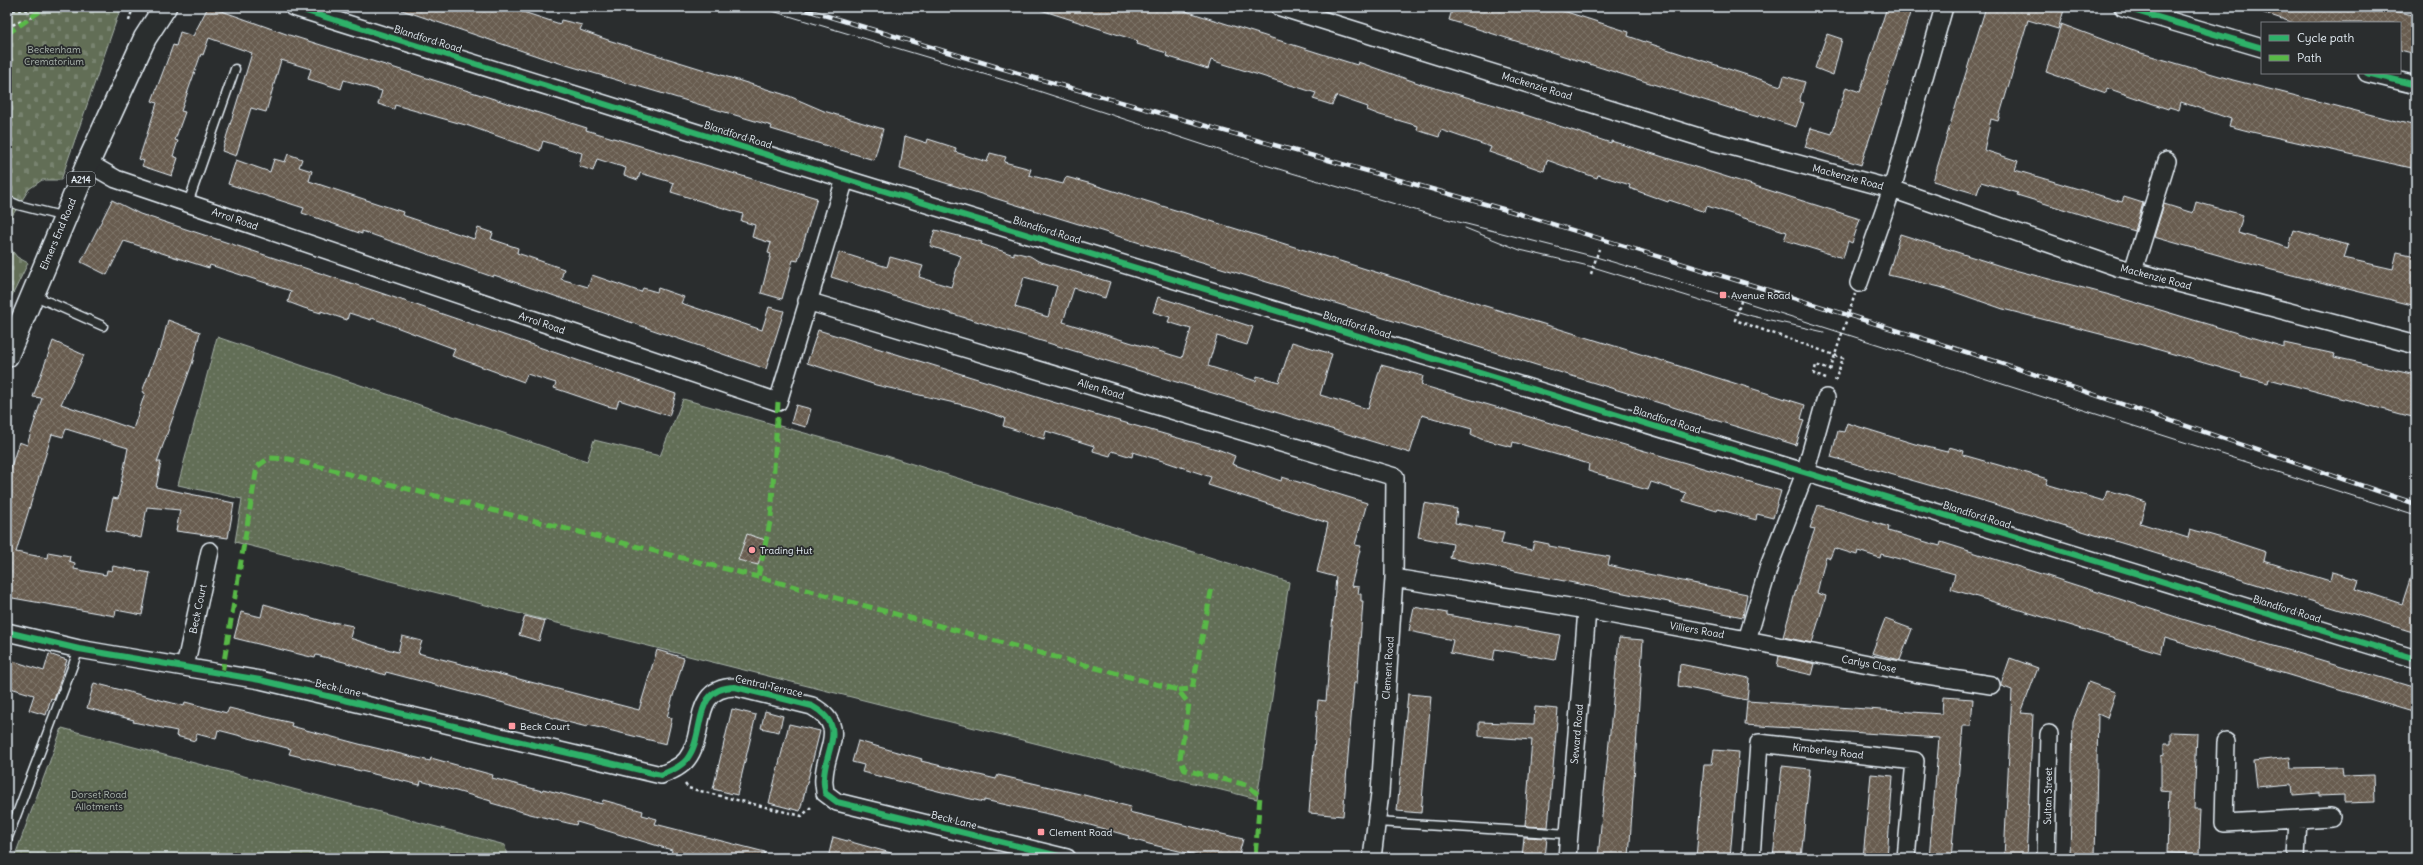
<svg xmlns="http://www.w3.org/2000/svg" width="2423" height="865" viewBox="0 0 2423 865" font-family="Delius,sans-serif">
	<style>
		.cemetery { fill: url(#cemetery-stones); stroke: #a5b0a7 }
		.garden { fill: url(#garden-dots); stroke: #a5b0a7 }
		.building { fill: url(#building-cross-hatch); stroke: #e8f1f8; fill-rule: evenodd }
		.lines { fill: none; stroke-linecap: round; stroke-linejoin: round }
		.lane-casing { stroke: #e8f1f8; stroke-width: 11 }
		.street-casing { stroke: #e8f1f8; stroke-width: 20 }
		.primary-casing { stroke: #e8f1f8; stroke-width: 25 }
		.path { stroke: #e8f1f8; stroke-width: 2.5; stroke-dasharray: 3 3; stroke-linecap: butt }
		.lane { stroke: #2a2d2e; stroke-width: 8 }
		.street { stroke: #2a2d2e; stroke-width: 17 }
		.primary { stroke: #2a2d2e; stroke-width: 22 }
		.tram { stroke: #e8f1f8; stroke-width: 1 }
		.rail-casing { stroke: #e8f1f8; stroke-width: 4.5 }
		.rail { stroke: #2a2d2e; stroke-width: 3; stroke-dasharray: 9; stroke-linecap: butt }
		.path-bridge { stroke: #e8f1f8; stroke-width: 2.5; stroke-dasharray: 3 3; stroke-linecap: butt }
		.quiet { stroke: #58b947; stroke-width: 5; stroke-dasharray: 10 5; stroke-linecap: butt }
		.cycleway-casing { stroke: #2a2d2e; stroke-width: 8 }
		.cycleway { stroke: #2db169; stroke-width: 6 }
		.poi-dot { fill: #ff9aa2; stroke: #2a2d2e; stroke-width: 1.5 }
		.labels { text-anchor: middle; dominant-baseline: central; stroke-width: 3.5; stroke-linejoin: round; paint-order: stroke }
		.shield { fill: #2a2d2e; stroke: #afb6bb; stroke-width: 1 }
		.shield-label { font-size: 9px; font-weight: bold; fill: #e8f1f8 }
		.street-label { font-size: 10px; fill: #e8f1f8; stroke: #2a2d2e }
		.park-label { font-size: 10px; fill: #acb6af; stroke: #2a2d2e }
		.poi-label { font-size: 10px; fill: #e8f1f8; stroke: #2a2d2e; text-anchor: start }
	</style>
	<defs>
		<pattern id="cemetery-stones" width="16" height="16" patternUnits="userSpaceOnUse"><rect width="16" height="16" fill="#626e56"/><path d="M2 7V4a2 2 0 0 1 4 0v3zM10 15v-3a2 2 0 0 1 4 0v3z" fill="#78836f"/></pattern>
		<pattern id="garden-dots" width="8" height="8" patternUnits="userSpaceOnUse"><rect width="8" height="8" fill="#626e56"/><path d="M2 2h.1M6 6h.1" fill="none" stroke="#78836f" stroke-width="1.8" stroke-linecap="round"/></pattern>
		<pattern id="building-cross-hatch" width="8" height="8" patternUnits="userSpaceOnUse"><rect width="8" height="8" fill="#685c4f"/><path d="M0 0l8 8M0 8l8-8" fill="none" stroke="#7e7469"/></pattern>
	</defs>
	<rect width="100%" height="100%" fill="#2a2d2e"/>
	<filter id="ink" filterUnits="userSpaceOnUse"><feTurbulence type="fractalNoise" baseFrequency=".025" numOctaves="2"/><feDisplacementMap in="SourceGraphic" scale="8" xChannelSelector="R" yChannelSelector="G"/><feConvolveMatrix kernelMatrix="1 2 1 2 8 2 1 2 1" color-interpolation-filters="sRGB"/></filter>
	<g filter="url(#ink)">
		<path class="cemetery" d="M7,7H121L61,180H42L29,189L7,224Z
			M7,244L17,257L28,263L7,306Z"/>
		<path class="garden" d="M217,337L587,461L594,440L660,456L683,399L887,456L1289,582L1257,799L235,542L242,499L178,485Z
			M62,728L505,845L507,858H14Z"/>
		<path class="building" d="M208,7H220L219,10L289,35L587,128L586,130L817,198L798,261L793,260L782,299L761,293L771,254L768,253L771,243L752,237L755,225L741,221L743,214L671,192L674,183L640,173L638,180L624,175L626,168L597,159L593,171L579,166L582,153L543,141L540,151L469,126L395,105L394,109L378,104L382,91L344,80L341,89L308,79L311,69L281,60L266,112L251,108L236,156L222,151L252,53L209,38L203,55L201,54L181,111L185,112L175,140L178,141L173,156L178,158L172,176L142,166L144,161L139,159L157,103L152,101L173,45L176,46L180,32L193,36Z
			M402,7H508L560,24L561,20L582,25L580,30L608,40L789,96L824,111L883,129L874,160L771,129L772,126L546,59L402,10Z
			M1042,7H1173L1357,65L1358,62L1421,84L1498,106L1611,143V141L1657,155L1860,219L1852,243L1848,241L1843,258L1784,240L1787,232L1707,206L1705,212L1669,200L1668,202L1629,188L1630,185L1598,175L1597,178L1547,160L1544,171L1489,152L1491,147L1441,130L1439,137L1417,130L1418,126L1380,115L1367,110L1368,107L1336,96L1332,105L1313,99L1316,93L1211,60L1208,69L1166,56L1167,53L1137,44L1138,41L1041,10Z
			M1453,7H1551L1629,32L1628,36L1648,43L1781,86L1784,76L1805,82L1799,102L1804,103L1796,127L1759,115L1758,117L1449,20Z
			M1887,7H1912L1861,165L1805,147L1811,128L1832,134L1846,87L1860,92Z
			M1986,7H2065L2058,29L2028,20L1998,121L1991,119L1984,150L2018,161L2015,170L2122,202L2124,197L2143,203L2135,231L2017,195L2018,193L1981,182L1977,194L1933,181Z
			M2256,7H2377L2416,16V54L2400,50V23H2294L2255,10Z
			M2061,24L2131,50L2233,80L2416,126V169L2252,132L2229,126L2231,119L2181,102L2179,110L2169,107L2168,109L2107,88L2106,93L2046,72Z
			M1827,34L1842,39L1833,75L1815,68Z
			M905,136L927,143L928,139L956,148L955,152L987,162L990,153L1006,157L1004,162L1031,169L1029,175L1063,184L1066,177L1088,183L1805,405L1801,419L1804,420L1796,445L900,169Z
			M288,154L302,159L299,167L312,171L309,181L403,212L402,215L474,239L478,228L493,233L491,239L518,248L517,253L564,269L561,279L588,287L592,275L641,292L643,288L657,292L658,288L684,297L681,303L762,330L769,307L784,311L766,369L494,275L493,277L362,231V234L317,218L302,213L304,208L228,184L236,160L270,172L274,159L285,162Z
			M112,200L140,214L381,293L676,394L669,416L619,400L616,408L607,406L554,388L556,383L527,374L524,382L452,356L455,349L372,318L371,320L349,313L347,320L321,311V313L304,308L288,302L291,291L210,265L209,268L124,241L107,275L81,262Z
			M2196,202L2243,215L2238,233L2289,248L2294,230L2348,245L2344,258L2393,269L2397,252L2416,256V306L2272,270L2154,237L2164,204L2193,213Z
			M935,230L982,242L981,244L1014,255V252L1030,256L1038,261L1110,282L1105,298L1074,288L1063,322L1182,358L1191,329L1168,322L1170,317L1153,312L1158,297L1253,327L1247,345L1217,336L1208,366L1256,381L1257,376L1279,382L1292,342L1332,354L1320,395L1368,409L1381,365L1423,376L1421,385L1781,491L1773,518L1757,514L1756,520L1718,509L1717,511L1683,501L1686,493L1651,482L1648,490L1633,486V484L1588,471L1589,464L1513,442L1512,447L1481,439L1471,434L1472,429L1422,415L1410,453L831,277L839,252L887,267L890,257L923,266L919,277L951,287L961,256L930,246ZM1024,277L1057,286L1048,317L1015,307Z
			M1900,234L2007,268L2110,295L2284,347V343L2335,354L2334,357L2416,375V418L2269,379L2268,383L2241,376L2242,374L2139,344L2003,309L1940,287L1888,275Z
			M168,320L200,332L193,361L157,462H161L156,487L234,503L228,538L176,531L180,510L147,507L141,538L106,530L113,498L118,499L128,448L66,429L63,437L52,434L16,552L47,558L48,552L70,556L69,561L75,563L74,569L106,575L107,570L112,571L113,566L150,573L142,615L116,610L115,616L7,597V479L19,442L27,445L42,398L33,397L53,341L84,355L61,404L133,429L145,393L142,392L158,349L160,351Z
			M818,330L1056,403L1220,450L1235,456L1232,464L1281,481L1282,477L1367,503L1355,545L1361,546L1351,586L1359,587L1358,594H1361V601H1363L1357,683H1354L1343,816L1309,813L1318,700L1326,701L1336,577L1317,572L1328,523L1208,485L1211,477L1166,462L1133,452L1132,457L1112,451L1110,456L1093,451L1094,446L1046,431L1044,439L1003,426L1005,418L972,407L876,385L807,363Z
			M796,405L811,409L806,427L791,423Z
			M1847,423L1915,444L1947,452L1949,447L1964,451L1963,455L2048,479L2046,484L2104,501L2107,490L2128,496L2146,502L2140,523L2188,538L2190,529L2229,540L2266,552L2264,561L2330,581L2332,572L2343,575L2359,580L2356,589L2402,604L2413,570L2416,571V633L1984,501L1831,457L1838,431L1844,432Z
			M1424,503L1457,509L1455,523L1504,532L1501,544L1532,550L1534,541L1549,544V546L1610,557L1608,565L1638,572L1747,594L1743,617L1450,558L1453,544L1418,537Z
			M1818,505L1889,527L1888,531L1940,546L1941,542L2179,618L2416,688V713L2165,638L2161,653L1951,589L1955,574L1881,554L1880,558L1858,551L1857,555L1834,548L1830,558L1826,556L1817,593L1826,596L1812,643L1783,637L1805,557L1815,529L1810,528Z
			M747,534L765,540L758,565L738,560Z
			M264,604L333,624V622L353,626L350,638L372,645L398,652L402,636L422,641L418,653L639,710L657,650L684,658L667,717L672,718L666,744L588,725L587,727L567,722L504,703L386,672L385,675L344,662L316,655L315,658L234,638L241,612L261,617Z
			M1414,607L1447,613V615L1560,635L1555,660L1495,649L1493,661L1450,653L1453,640L1409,631Z
			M525,616L545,621L539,641L519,635Z
			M1885,619L1912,629L1900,660L1872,653Z
			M1619,638L1643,640L1629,858L1598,857Z
			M49,654L67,660L54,700L51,698L46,715L29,710L34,695L7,687V659L44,671Z
			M1779,656L1815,664L1812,675L1777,667Z
			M2010,658L2038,668L2021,713L2033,714L2026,858H2004L2012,690L2001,686V684Z
			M1680,664L1749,678L1747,700L1678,686Z
			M2088,682L2116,692L2107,718L2098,714L2095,858H2070L2073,721Z
			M94,683L184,706L185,702L227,713L229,708L292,723L291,726L359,744L430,761L431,758L493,775L492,778L542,791L543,789L602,804L603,800L643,811L642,815L657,819L655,824L765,852L764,858H683L671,855L672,850L577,822L576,825L530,814L491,803V801L421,781L420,785L289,754L291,749L218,730L216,739L197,734L195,741L176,736L177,731L133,722L134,720L87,708Z
			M1408,694L1431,696L1421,813L1397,811Z
			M1943,697L1973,699L1971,726H1963L1951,858H1929L1939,738L1745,725L1747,701L1942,714Z
			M1535,707L1558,709L1548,827L1525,826L1532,740L1479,736V722L1534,724Z
			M732,709L756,715L737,795L713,789Z
			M765,711L783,716L779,732L761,728Z
			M789,724L820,731L800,811L769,803Z
			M2171,732L2197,733L2194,809H2201L2199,854L2167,853L2169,792L2161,791V756L2164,755V744H2171Z
			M858,741L922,759L921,761L996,779L998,775L1084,795L1131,807L1129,812L1243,839L1238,858H1209L1149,844L1128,838L1129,836L1058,816L984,800V802L962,797L862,772L864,765L852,762Z
			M1714,750L1739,752L1730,858H1696L1704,764H1712Z
			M2290,757L2291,768L2342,767L2343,776L2374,775L2375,802L2344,803V795L2319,796V793L2293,795L2292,784L2256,787L2253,761Z
			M1782,766L1810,769L1801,858H1773Z
			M1871,774L1893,776L1887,858H1863Z
			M833,837L891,853V858H828Z
			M1524,837L1547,838L1545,858H1522Z"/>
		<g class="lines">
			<g class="lane-casing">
				<path id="lane" d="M7,200L18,205L65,217
					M188,203L235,69
					M33,295L103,326
					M1377,822L1569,834
					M7,840L79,649"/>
			</g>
			<g class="street-casing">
				<path id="street" d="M293,7L845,179L2416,659
					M1280,7L1712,141L1892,189L2117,267L2416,345
					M2123,7L2262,48
					M2367,73L2416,85
					M88,163L116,179L778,402L845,179
					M2133,271L2167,161
					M1859,283L1892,189L1944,7
					M807,301L1395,477L1394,578L1380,793L1372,858
					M1394,578L1587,610L1747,640L1769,566L1805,473L1826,398
					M7,632L79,649L260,680L661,775C670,771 681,767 687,759C707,733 690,688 735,687L812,706C849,727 825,747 824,778C823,783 825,788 825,793L837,802L1067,858
					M1747,640L1914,673L1991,685
					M185,667L210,551
					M2226,742L2224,823L2298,819L2296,858
					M2298,819L2331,817
					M1567,858L1587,610
					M1751,858L1759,743L1915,761L1906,858
					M2046,858L2049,734"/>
			</g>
			<g class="primary-casing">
				<path id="primary" d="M7,356L88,163L145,38L165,7"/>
			</g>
			<path class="path" d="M7,10H33L41,7
				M129,21L133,7
				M7,27L32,17
				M1591,274L1599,249
				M1743,295L1735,320L1843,358L1835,381
				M1826,379L1814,374L1816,365L1830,370
				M685,784L688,788L802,816L812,806"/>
			<use href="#lane" class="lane"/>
			<use href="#street" class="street"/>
			<use href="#primary" class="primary"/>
			<path class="tram" d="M759,7L1017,84L1262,164L1435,216L1596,257L1723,295L2416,516
				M1465,228L1520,250L1593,267L1752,316L1824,332"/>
			<g class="rail-casing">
				<path id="rail" d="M797,7L1021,74L1510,211L1755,286L1998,362L2416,504"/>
			</g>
			<use href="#rail" class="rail"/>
			<path class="path-bridge" d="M1830,370L1855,294"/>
			<path class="quiet" d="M7,34L46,7
				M778,402L771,518L758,577L1178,690L1189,704L1180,758L1185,770L1247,785L1260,796L1255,858
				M222,673L256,473L258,466L269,458L289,459L758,577
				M1178,690L1192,689L1212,587"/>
			<g class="cycleway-casing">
				<path id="cycleway" d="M293,7L845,179L2416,659
					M2123,7L2262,48
					M2367,73L2416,85
					M7,632L79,649L260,680L661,775C670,771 681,767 687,759C707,733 690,688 735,687L812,706C849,727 825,747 824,778C823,783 825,788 825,793L837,802L1067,858"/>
			</g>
			<use href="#cycleway" class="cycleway"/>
		</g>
	</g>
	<g class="poi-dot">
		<rect x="1719" y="291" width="8" height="8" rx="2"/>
		<circle cx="752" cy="550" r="4"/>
		<rect x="508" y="722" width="8" height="8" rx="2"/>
		<rect x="1037" y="828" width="8" height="8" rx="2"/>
	</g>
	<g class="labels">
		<rect class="shield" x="67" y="172" width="28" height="14" rx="3"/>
		<g class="shield-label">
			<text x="81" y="179">A214</text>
		</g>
		<g class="street-label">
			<text transform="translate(428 39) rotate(17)">Blandford Road</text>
			<text transform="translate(1537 86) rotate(17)">Mackenzie Road</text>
			<text transform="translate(738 135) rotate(17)">Blandford Road</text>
			<text transform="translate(1848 177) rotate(15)">Mackenzie Road</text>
			<text transform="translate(235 219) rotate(19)">Arrol Road</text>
			<text transform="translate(1047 230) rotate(17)">Blandford Road</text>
			<text transform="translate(58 234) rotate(-67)">Elmers End Road</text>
			<text transform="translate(2156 277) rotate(15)">Mackenzie Road</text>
			<text transform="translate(542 323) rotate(19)">Arrol Road</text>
			<text transform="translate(1357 325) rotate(17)">Blandford Road</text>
			<text transform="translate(1101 389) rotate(17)">Allen Road</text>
			<text transform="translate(1667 420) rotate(17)">Blandford Road</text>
			<text transform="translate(1977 515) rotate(17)">Blandford Road</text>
			<text transform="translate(198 609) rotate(-78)">Beck Court</text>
			<text transform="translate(2287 609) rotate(17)">Blandford Road</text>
			<text transform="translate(1697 630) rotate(10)">Villiers Road</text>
			<text transform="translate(1869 664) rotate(11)">Carlys Close</text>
			<text transform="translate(1388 668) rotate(-86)">Clement Road</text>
			<text transform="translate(769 686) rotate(13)">Central Terrace</text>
			<text transform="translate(338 688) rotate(13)">Beck Lane</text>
			<text transform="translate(1577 734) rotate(-85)">Seward Road</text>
			<text transform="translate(1828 751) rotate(7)">Kimberley Road</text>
			<text transform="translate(2048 796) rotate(-89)">Sultan Street</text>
			<text transform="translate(954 820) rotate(14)">Beck Lane</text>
		</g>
		<g class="park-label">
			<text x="54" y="49">Beckenham<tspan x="54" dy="12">Crematorium</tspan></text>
			<text x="99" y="794">Dorset Road<tspan x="99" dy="12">Allotments</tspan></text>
		</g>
		<g class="poi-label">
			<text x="1731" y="295">Avenue Road</text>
			<text x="760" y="550">Trading Hut</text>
			<text x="520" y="726">Beck Court</text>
			<text x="1049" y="832">Clement Road</text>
		</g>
	</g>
	<rect width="2423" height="865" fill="none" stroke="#2a2d2e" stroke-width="24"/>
	<rect x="12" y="12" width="2399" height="841" fill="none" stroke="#e8f1f8" stroke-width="1.5" filter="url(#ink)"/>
	<rect x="2261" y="22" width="140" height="52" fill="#2a2d2e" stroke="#767b7f"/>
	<rect x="2269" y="35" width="20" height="6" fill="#2db169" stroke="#767b7f"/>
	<text x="2297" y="42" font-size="12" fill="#e8f1f8">Cycle path</text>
	<rect x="2269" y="55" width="20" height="6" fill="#58b947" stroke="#767b7f"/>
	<text x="2297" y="62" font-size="12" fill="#e8f1f8">Path</text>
</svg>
